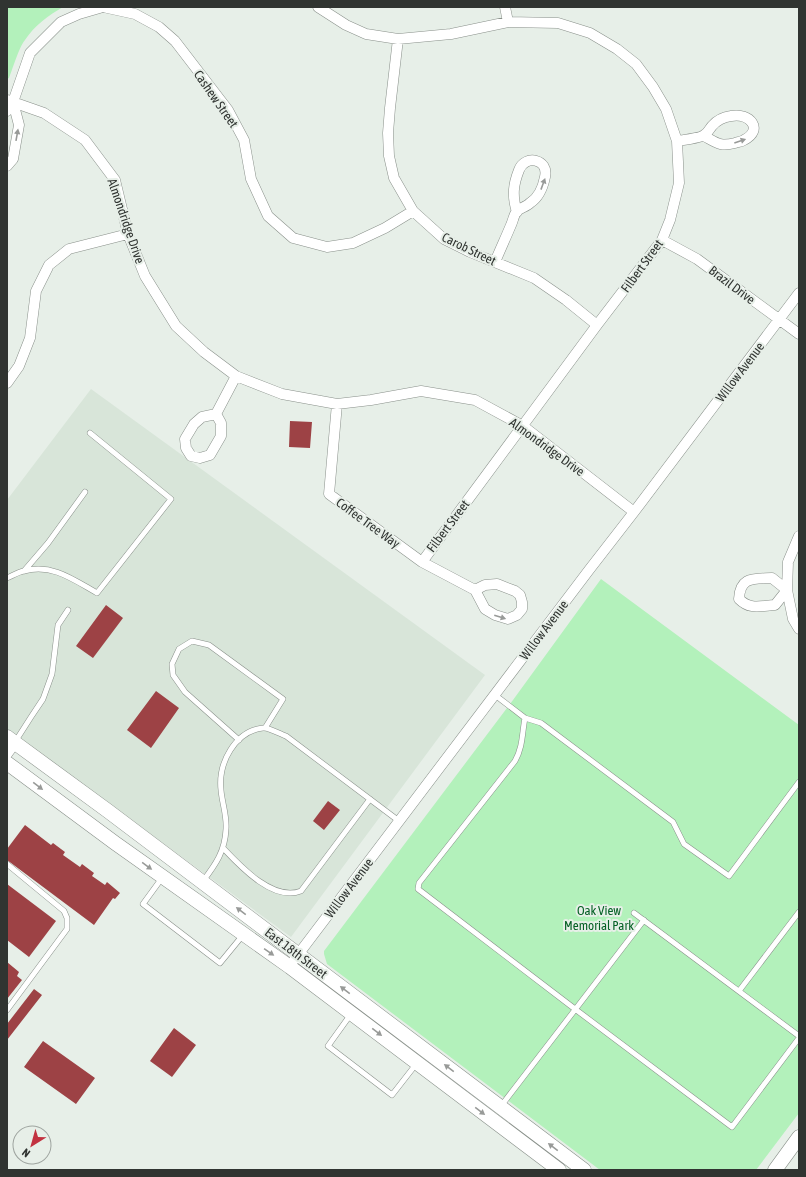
<svg xmlns="http://www.w3.org/2000/svg" width="806" height="1177" viewBox="0 0 806 1177" font-family="'Asap Condensed',sans-serif">
	<style>
		.built { fill: #d8e5d9 }
		.green { fill: #b3f1bb }
		.building { fill: #9d4245 }
		.lines { fill: none; stroke-linecap: round; stroke-linejoin: round }
		.lane-casing { stroke: #89908a; stroke-width: 6 }
		.street-casing { stroke: #89908a; stroke-width: 11 }
		.secondary-casing { stroke: #89908a; stroke-width: 15 }
		.lane { stroke: #fff; stroke-width: 5 }
		.street { stroke: #fff; stroke-width: 10 }
		.secondary { stroke: #fff; stroke-width: 14 }
		.oneway { fill: #989a98 }
		.labels { text-anchor: middle; dominant-baseline: central; stroke-width: 4; stroke-linejoin: round; paint-order: stroke }
		.street-label { font-size: 13px; fill: #303431; stroke: #e7efe8 }
		.park-label { font-size: 13px; fill: #056125; stroke: #e7efe8 }
	</style>
	<rect width="100%" height="100%" fill="#e7efe8"/>
	<path class="built" d="M91,389L485,675L291,937L7,729V500Z"/>
	<path class="green" d="M7,7H63C49,15 34,26 25,40C19,47 13,68 9,78L7,79Z
		M601,579L799,725V1113L756,1170H600L327,964L324,954V951L513,700Z"/>
	<path class="building" d="M290,421L312,422L310,448L289,447Z
		M106,605L123,618L93,658L76,646Z
		M156,691L179,708L151,748L127,730Z
		M328,801L340,810L324,830L313,821Z
		M25,825L51,845L53,843L65,852L63,855L80,867L82,864L94,873L92,876L105,885L107,882L120,893L115,899L113,898L94,925L7,860V849Z
		M7,884L56,921L29,957L7,940Z
		M7,962L19,972L17,976L22,980L7,999Z
		M34,989L42,995L7,1040V1024Z
		M174,1028L196,1045L172,1077L150,1061Z
		M43,1041L95,1078L76,1104L24,1067Z"/>
	<g class="lines">
		<g class="lane-casing">
			<path id="lane" d="M24,571L48,543L85,492
				M7,578C12,576 18,572 24,571C52,563 74,580 97,593L171,499L90,433
				M495,695L525,718L541,723L673,822L684,844L729,876L799,782
				M525,718C522,733 523,747 515,761L419,883L418,889L575,1009L732,1127L799,1038
				M239,740L185,692L173,675L172,664L179,649L192,641L209,645L283,699L265,728
				M15,742L31,717L43,699L52,674L58,625L68,610
				M223,848C240,866 273,902 301,891L370,799
				M7,864L64,911L67,918V929L7,1010
				M162,878L143,904L220,963L243,935
				M203,881C216,864 225,851 226,829C227,815 222,803 221,790C218,763 235,731 263,728C268,727 280,734 286,736L399,821
				M634,913L799,1036
				M739,991L799,912
				M351,1014L328,1046L392,1095L417,1063
				M501,1106L644,920"/>
		</g>
		<g class="street-casing">
			<path id="street" d="M318,7L346,25L366,34L398,39L451,34L508,22L558,23L590,33L617,49L636,64L653,87L666,109L677,141L679,183L670,220L662,240L597,325L422,562
				M505,7L508,22
				M398,39L390,108L388,133L389,156L394,178L413,211L444,239L470,252L534,278L566,300L597,325
				M7,100L44,113L85,140L115,180L128,234L145,276L176,326L204,352L236,376L282,394L337,404L371,400L421,391L475,400L523,426L634,512
				M7,111L13,102L30,53L61,22L79,14L103,7L135,14L159,27L175,41L228,110L244,140L251,179L268,216L293,238L327,247L353,243L385,228L413,211
				M677,141C683,140 701,138 704,135C708,133 710,128 712,126C717,120 724,117 731,116C750,112 764,130 744,140C741,142 738,142 735,143C720,147 717,143 704,136
				M7,166L13,159L19,125L13,102
				M662,240L697,259L799,334
				M495,262C500,250 506,237 511,225C513,221 514,214 517,211C521,208 527,206 530,203C538,198 543,187 545,177C549,159 525,154 519,170C513,185 512,196 517,212
				M7,383L19,366L30,338L36,291L49,265L69,249L128,234
				M337,404L329,494L422,562L475,590L485,609L495,615L508,619L517,615L522,609V602L520,595L515,591L497,584L485,585L475,590
				M216,414L221,423V436L210,455L200,458L191,456L186,448L185,439L194,424L202,417Z
				M216,414L236,376
				M799,536L788,562L787,590L793,619L799,629
				M772,578L787,590L775,605C760,606 750,610 739,599C740,576 754,579 772,578Z
				M7,754L15,743
				M294,960L589,570L634,512L799,293"/>
		</g>
		<g class="secondary-casing">
			<path id="secondary" d="M7,737L108,811L584,1170
				M7,763L115,843L290,967L559,1170
				M775,1170L799,1137"/>
		</g>
		<use href="#lane" class="lane"/>
		<use href="#street" class="street"/>
		<use href="#secondary" class="secondary"/>
	</g>
	<defs><path id="oneway-solid" d="M-6-.8H1V-3.2L6.5 0L1 3.2V.8H-6Z"/></defs>
	<g class="oneway">
		<use href="#oneway-solid" transform="translate(17 135) rotate(-80)"/>
		<use href="#oneway-solid" transform="translate(740 141) rotate(-19)"/>
		<use href="#oneway-solid" transform="translate(543 184) rotate(-70)"/>
		<use href="#oneway-solid" transform="translate(500 617) rotate(17)"/>
		<use href="#oneway-solid" transform="translate(38 786) rotate(37)"/>
		<use href="#oneway-solid" transform="translate(147 866) rotate(36)"/>
		<use href="#oneway-solid" transform="translate(241 911) rotate(-143)"/>
		<use href="#oneway-solid" transform="translate(269 952) rotate(35)"/>
		<use href="#oneway-solid" transform="translate(345 990) rotate(-143)"/>
		<use href="#oneway-solid" transform="translate(377 1032) rotate(37)"/>
		<use href="#oneway-solid" transform="translate(449 1068) rotate(-143)"/>
		<use href="#oneway-solid" transform="translate(480 1111) rotate(37)"/>
		<use href="#oneway-solid" transform="translate(553 1147) rotate(-143)"/>
	</g>
	<g class="labels">
		<g class="street-label">
			<text transform="translate(216 99) rotate(55)">Cashew Street</text>
			<text transform="translate(126 221) rotate(71)">Almondridge Drive</text>
			<text transform="translate(469 249) rotate(26)">Carob Street</text>
			<text transform="translate(642 266) rotate(-54)">Filbert Street</text>
			<text transform="translate(732 285) rotate(37)">Brazil Drive</text>
			<text transform="translate(740 372) rotate(-53)">Willow Avenue</text>
			<text transform="translate(547 447) rotate(36)">Almondridge Drive</text>
			<text transform="translate(368 523) rotate(36)">Coffee Tree Way</text>
			<text transform="translate(448 526) rotate(-53)">Filbert Street</text>
			<text transform="translate(544 630) rotate(-53)">Willow Avenue</text>
			<text transform="translate(349 888) rotate(-53)">Willow Avenue</text>
			<text transform="translate(296 953) rotate(37)">East 18th Street</text>
		</g>
		<g class="park-label">
			<text x="599" y="910">Oak View<tspan x="599" dy="15">Memorial Park</tspan></text>
		</g>
	</g>
	<rect width="806" height="1177" fill="none" stroke="#303431" stroke-width="16"/>
	<g transform="translate(32 1145) rotate(217)"><circle r="19" fill="#e7efe8" stroke="#9ea49f"/>
	<path d="M0-3L7 15L0 10L-7 15Z" fill="#c23240"/>
	<text y="-6" font-size="11" font-weight="bold" text-anchor="middle" fill="#303431">N</text>
	</g>
</svg>
